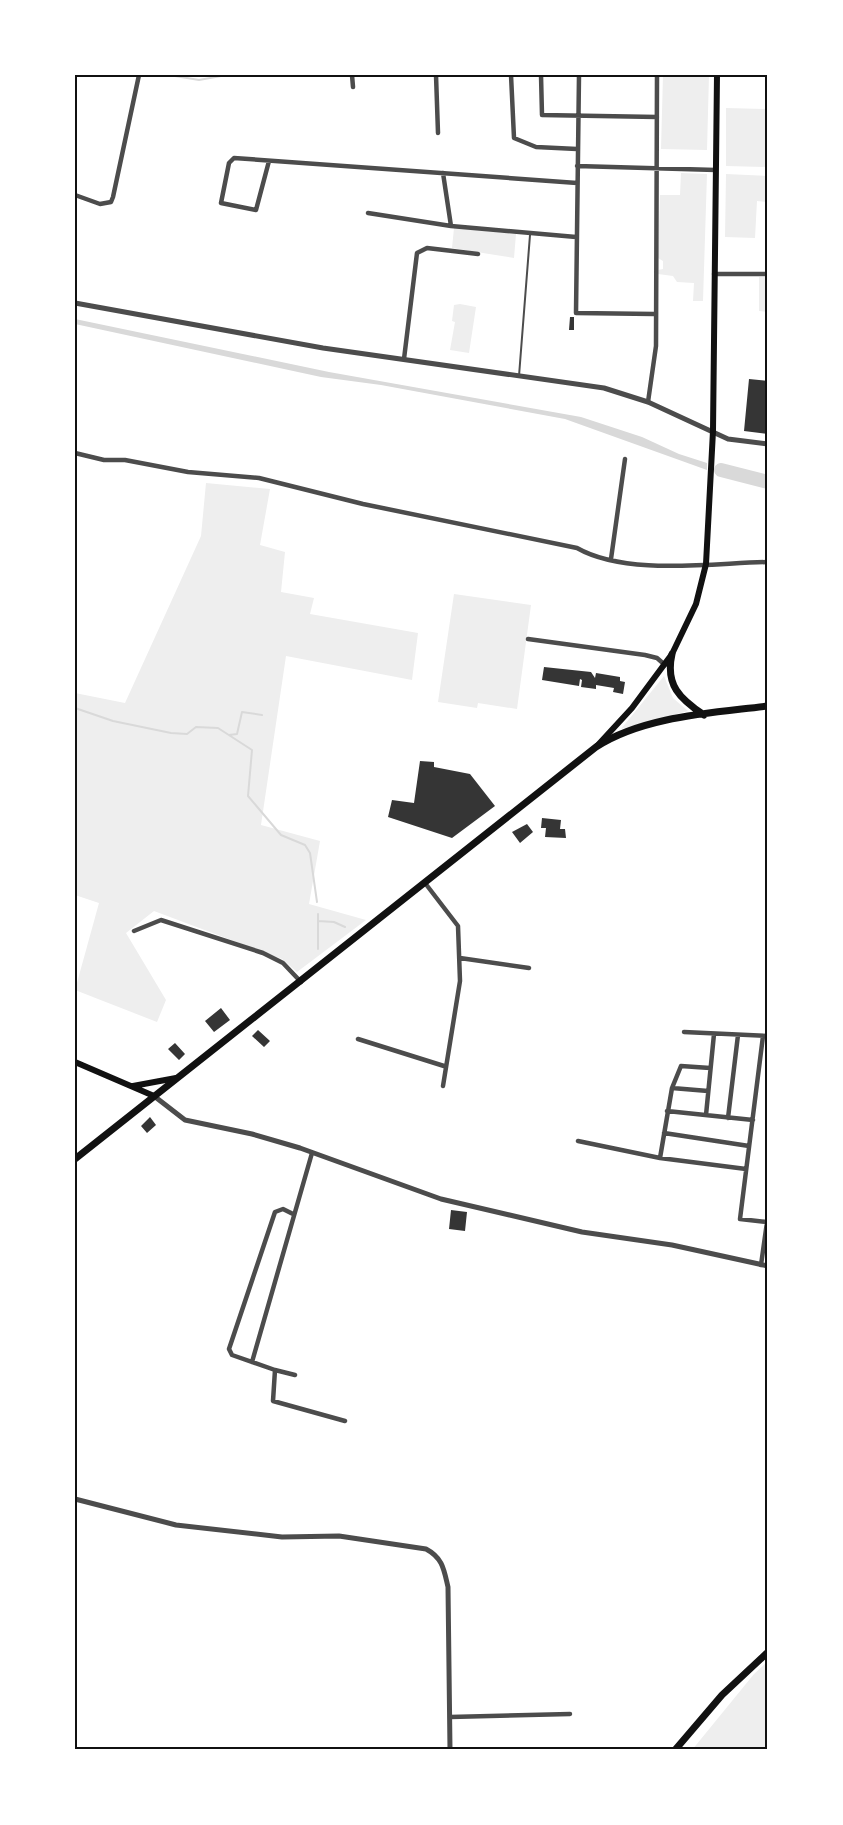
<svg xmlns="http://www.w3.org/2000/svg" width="843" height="1825" viewBox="0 0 843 1825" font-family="'PT Sans Narrow',sans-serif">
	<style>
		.green { fill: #eee }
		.water { fill: #d9d9d9 }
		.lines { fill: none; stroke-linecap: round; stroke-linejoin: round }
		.stream { stroke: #d9d9d9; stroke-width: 2 }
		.river { stroke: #d9d9d9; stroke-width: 14 }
		.building { fill: #353535 }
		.service { stroke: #4c4c4c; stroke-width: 2 }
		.minor { stroke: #4c4c4c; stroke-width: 4.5 }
		.tertiary { stroke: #4c4c4c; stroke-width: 5 }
		.secondary { stroke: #111; stroke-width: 6 }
		.primary { stroke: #111; stroke-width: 7 }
		.trunk { stroke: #111; stroke-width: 7 }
		.neatline { fill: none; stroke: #111; stroke-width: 2 }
	</style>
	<rect width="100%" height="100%" fill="#fff"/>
	<path class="green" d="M663,75H709L707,150L661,149Z
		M726,108L768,109V167L726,166Z
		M681,173L707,174L703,301H693L694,283L677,282L673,276L658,274V270L663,269V261L658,258L660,195H680Z
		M726,174L768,176L767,202L757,201L755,238L725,237Z
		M454,228L516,234L514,258L452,248Z
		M759,277H768V312L759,311Z
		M460,304L476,307L469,353L450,350L455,322L452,321L454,305Z
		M206,483L270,489L260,545L285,552L281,592L314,598L310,614L418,633L412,680L286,656L261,825L320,841L309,904L366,920L297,972L282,959L154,911L126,933L166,1000L157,1022L75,990L99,903L75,895V693L125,703L201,536Z
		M454,594L531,605L517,709L478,703L477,708L438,702Z
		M664,676L673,698L688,711L621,729Z
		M768,1661V1750H692L754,1674Z"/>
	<path class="water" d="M75,319L329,372L581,417L642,437L679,454L707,463V470L565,419L381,385L321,377L75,324Z"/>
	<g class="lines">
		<path class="stream" d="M169,75L199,80L221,76
			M75,708L113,721L171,733L187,734L196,727L218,728L252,750L248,796L281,835L305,845L310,853L317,902
			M229,735L237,734L242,712L262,715
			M318,914V949
			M318,921L334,922L345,927"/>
		<path class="river" d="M721,470L768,482"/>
	</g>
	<path class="building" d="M570,317H574V330H569Z
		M749,379L768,381V434L744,431Z
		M544,667L591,672L595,678L596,673L620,677V681L625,682L623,694L613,692L614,688L596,685V689L581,687L582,680L580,679L579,686L542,680Z
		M420,761L434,762V767L470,774L495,806L452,838L388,817L392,800L414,803Z
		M542,818L561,820L560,829H565L566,838L545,837L546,828H541Z
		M527,824L533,832L520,843L512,832Z
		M221,1008L230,1020L214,1032L205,1021Z
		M258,1030L270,1041L264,1047L252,1036Z
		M175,1043L185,1054L179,1060L168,1049Z
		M150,1117L156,1125L147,1133L141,1126Z
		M451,1210L467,1212L465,1231L449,1229Z"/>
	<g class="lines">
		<path class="service" d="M519,376L530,235"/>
		<path class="minor" d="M352,75L353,87
			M436,75L438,133
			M511,75L514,138L536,147L577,149
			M541,75L542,115L657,117
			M579,75L576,313L654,314
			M269,161L256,210L221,203L229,163L234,158L577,183
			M577,166L716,170
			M443,173L451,226
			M75,195L100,204L111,202L113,197L139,75
			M368,213L451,226L576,237
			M714,274H768
			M404,359L417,253L427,248L478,254
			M648,402L656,346L657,75
			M75,453L104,460H125L188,472L259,478L363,504L577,548C626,576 712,563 768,562
			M611,559L625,459
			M528,639L645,655L657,658L665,665
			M425,883L458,926L460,981L443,1086
			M134,931L161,920L263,953L283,963L301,982
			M460,958L529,968
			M684,1032L768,1036
			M763,1036L740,1219L767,1222
			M358,1039L444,1066
			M672,1088L708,1091
			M667,1111L753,1120
			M706,1115L714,1034
			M728,1118L738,1035
			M664,1133L749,1146
			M578,1141L660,1158L746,1169
			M660,1158L672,1088L681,1066L710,1068
			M293,1214L283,1209L275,1212L229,1349L232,1355L275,1370L273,1401L345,1421
			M761,1265L768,1215
			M252,1362L312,1153
			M275,1370L295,1375
			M450,1717L570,1714"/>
		<path class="tertiary" d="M75,303L323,348L604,388L648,402L728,439L768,444
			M154,1096L185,1120L252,1134L300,1148L441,1199L582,1232L672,1245L768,1266
			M75,1499L176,1525L282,1537L339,1536L426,1549C443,1558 444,1570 448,1587L450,1750"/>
		<path class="secondary" d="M597,746L632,708L672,654L696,604L706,564L713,431L717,75
			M75,1062L154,1096
			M133,1086L176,1078"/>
		<path class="primary" d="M672,654C665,685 680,699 704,715
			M75,1159L596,747C644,716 713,713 768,706"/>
		<path class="trunk" d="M675,1750L722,1695L768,1652"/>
	</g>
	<rect width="843" height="1825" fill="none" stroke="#ffffff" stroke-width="153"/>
	<rect x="76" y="76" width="690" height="1672" class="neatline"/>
</svg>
